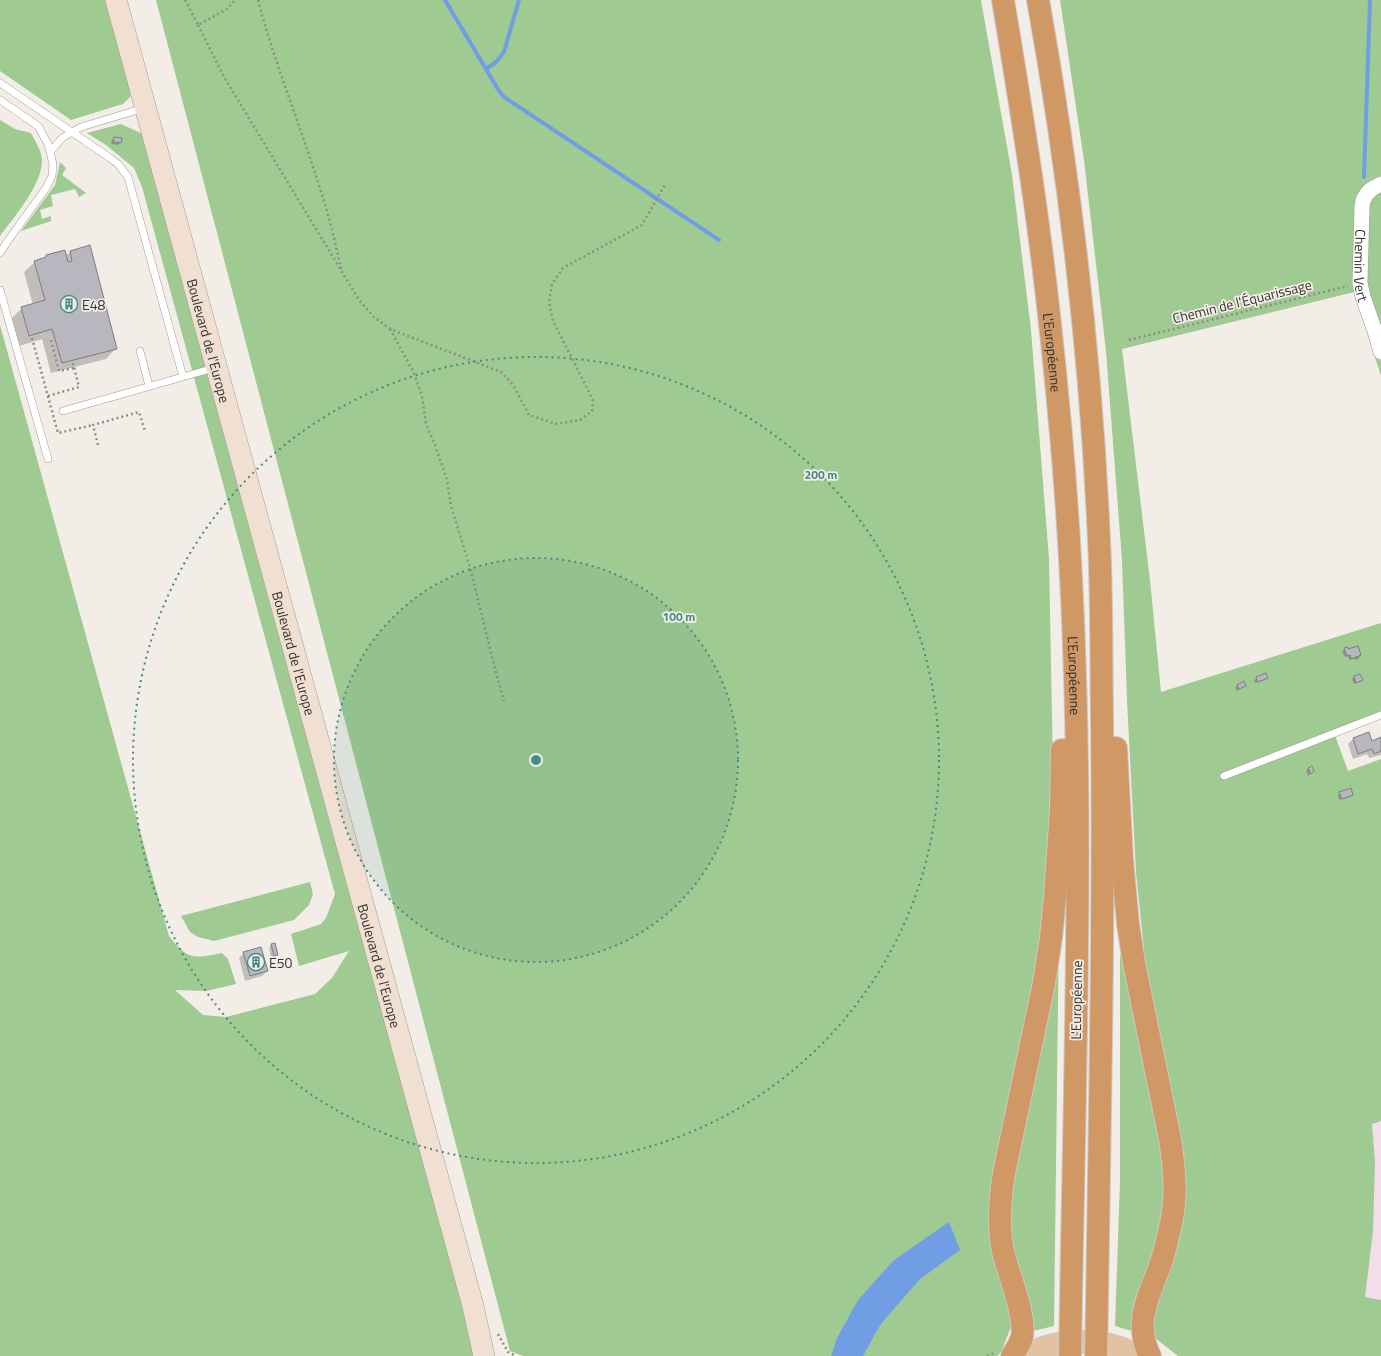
<svg xmlns="http://www.w3.org/2000/svg" width="1381" height="1356" viewBox="0 0 1381 1356" font-family="'Titillium Web',sans-serif">
	<style>
		.commercial { fill: #f4ddea }
		.green { fill: #9fca91 }
		.water { fill: #719de4 }
		.shadow { fill: #0003 }
		.lines { fill: none; stroke-linecap: round; stroke-linejoin: round }
		.stream { stroke: #719de4; stroke-width: 4 }
		.building { fill: #b8b6be; stroke: #7e7c83 }
		.lane-casing { stroke: #a09b95; stroke-width: 8 }
		.street-casing { stroke: #a09b95; stroke-width: 16 }
		.secondary-casing { stroke: #a09b95; stroke-width: 22 }
		.primary-casing { stroke: #cac9c9; stroke-width: 24 }
		.highway-casing { stroke: #cac9c9; stroke-width: 24 }
		.path { stroke: #908c88; stroke-width: 2.5; stroke-dasharray: 2 3; stroke-linecap: butt }
		.lane { stroke: #fff; stroke-width: 7 }
		.street { stroke: #fff; stroke-width: 15 }
		.secondary { stroke: #f1e0d1; stroke-width: 21 }
		.primary { stroke: #e3c1a3; stroke-width: 22 }
		.highway { stroke: #d09865; stroke-width: 22 }
		.highway-bridge-casing { stroke: #cac9c9; stroke-width: 24; stroke-linecap: butt }
		.highway-bridge { stroke: #d09865; stroke-width: 22 }
		.ring { fill: none; stroke: #448b86; stroke-width: 2; stroke-dasharray: 2 4 }
		.labels { text-anchor: middle; dominant-baseline: central; stroke-width: 3.5; stroke-linejoin: round; paint-order: stroke }
		.street-label { font-size: 14px; fill: #34312f; stroke: #f3ede7 }
		.poi-label { font-size: 14px; fill: #34312f; stroke: #f3ede7; text-anchor: start }
		.centre { fill: #448b86; stroke: #f3ede7; stroke-width: 2 }
		.ring-label { font-size: 12px; text-anchor: middle; font-weight: bold; fill: #448b86; stroke: #f3ede7; stroke-width: 3.5; stroke-linejoin: round; paint-order: stroke }
	</style>
	<rect width="100%" height="100%" fill="#f3ede7"/>
	<path class="commercial" d="M1381,1121V1300L1365,1298L1373,1232L1375,1163L1372,1124Z"/>
	<path class="green" d="M0,0H107L133,86L130,97L123,104L71,120L0,71Z
		M156,0H981L1012,175L1031,330L1049,559L1054,821L1038,978L994,1183L1016,1322L1010,1329L1002,1350L998,1356H523L510,1351Z
		M1060,0H1381V376L1354,292L1122,349L1150,580L1161,692L1381,623V712L1333,730L1348,771L1381,759V1121L1372,1124L1375,1163L1373,1232L1365,1297L1381,1300V1356H1178L1155,1338L1115,1326L1120,1181V955L1144,950L1136,872L1127,700L1122,560L1106,351L1084,160Z
		M0,120L15,129L31,133C35,141 41,150 42,159C43,184 14,217 0,236Z
		M121,124L143,134L476,1356H0V325L169,936C188,960 193,959 222,953L228,959L236,984L206,991L175,990L203,1015L226,1017L315,994L332,978L349,951L299,966L291,934L321,924L326,918L335,894L142,187L134,168L106,145L87,133Z
		M60,162L66,168L62,175L86,193L79,197L75,189L51,195L53,206L40,210L42,219L51,216V221L21,231L55,185Z
		M310,882L313,894L309,905L294,920L214,941L198,937L190,932L181,916Z
		M1059,924L1054,1326L1029,1332L1010,1255L1007,1203Z"/>
	<path class="water" d="M949,1222L960,1250L920,1279L880,1325L863,1356H831L837,1338L858,1300L894,1260Z"/>
	<path class="shadow" d="M114,138L120,143L118,145L111,144L112,140Z
		M70,252L116,348L106,359L51,373L42,339L19,346L11,319L22,308L33,305L24,272L35,262L44,259L47,256L65,257Z
		M1357,647L1360,657L1358,659L1355,660L1354,658L1349,660L1348,656L1345,657L1342,651L1345,649L1348,650Z
		M1354,677L1361,680L1354,684L1352,679Z
		M1257,678H1267L1265,680L1255,683L1254,680Z
		M1237,685L1245,686L1237,691L1235,688Z
		M1368,734L1371,742L1381,739V755L1369,758L1367,754L1353,759L1348,744L1353,739Z
		M1308,768L1312,773L1308,776L1306,771Z
		M1340,793L1352,795L1350,797L1339,800L1338,795Z
		M271,945H274L277,955L275,957L271,958L269,948Z
		M244,953L267,971L262,976L245,981L239,958Z"/>
	<g class="lines">
		<path class="stream" d="M445,0L499,91L504,97L719,240
			M486,69L496,62L504,52L519,0
			M1364,177L1370,0"/>
	</g>
	<path class="building" d="M114,137L122,138L121,143L113,142Z
		M90,245L117,349L62,363L52,329L29,336L21,307L45,300L34,261L46,257V255L65,250L68,262L72,261L70,251Z
		M1358,646L1361,655L1351,659L1350,655L1347,656L1344,648L1348,647V649Z
		M1266,673L1268,678L1258,682L1256,677Z
		M1360,674L1363,680L1356,683L1354,676Z
		M1244,681L1246,686L1239,689L1237,685Z
		M1369,732L1372,741L1381,737V751L1374,754L1372,749L1358,754L1353,738Z
		M1312,766L1314,771L1311,774L1308,768Z
		M1351,788L1353,795L1342,799L1339,792Z
		M275,943L278,955L274,956L271,944Z
		M261,947L268,971L250,976L243,952Z"/>
	<g class="lines">
		<g class="lane-casing">
			<path id="lane" d="M0,83L110,158L118,164L128,177L183,377
				M0,100L38,126L48,144L53,164L52,176L46,188L7,242L0,253
				M51,151L62,138L81,127L144,108
				M0,290L48,459
				M140,351L149,386
				M63,411L214,368
				M1224,776L1381,715"/>
		</g>
		<g class="street-casing">
			<g id="street">
				<path id="s1" d="M1381,184C1372,188 1366,192 1363,201L1362,207L1360,283L1363,297L1375,331L1381,352"/>
			</g>
		</g>
		<g class="secondary-casing">
			<g id="secondary">
				<path id="s2" d="M116,0L473,1306L484,1356"/>
			</g>
		</g>
		<g class="primary-casing">
			<path id="primary" d="M1024,1356C1059,1338 1102,1336 1137,1356"/>
		</g>
		<g class="highway-casing">
			<g id="highway">
				<path id="s3" d="M1003,0C1016,78 1029,155 1039,233C1048,300 1055,368 1061,435C1087,722 1076,1013 1071,1300"/>
				<path d="M1038,0C1070,178 1091,359 1099,540C1102,599 1101,659 1102,717C1104,912 1100,1106 1097,1301"/>
				<path d="M1116,748L1122,859L1128,924L1134,963L1170,1139C1174,1166 1177,1192 1172,1218C1169,1233 1166,1248 1161,1263C1149,1296 1133,1322 1150,1356"/>
				<path d="M1012,1356C1016,1350 1020,1344 1022,1337C1026,1313 1007,1272 1002,1247C998,1222 1000,1198 1004,1173L1044,983L1051,938L1055,897L1061,810L1062,750"/>
			</g>
		</g>
		<path class="path" d="M185,0L198,25L227,9L235,0
			M258,0C282,91 323,176 341,269
			M198,25L224,77L359,300L374,317L390,329L501,372L513,385L529,415L556,424L580,420L592,411L593,400L553,321L549,302L552,284L563,268L642,225L666,183
			M390,329L413,371L422,396L426,424L435,445L447,480L451,506L470,567L496,673L504,701
			M32,338L58,433L93,425
			M51,340L59,371L74,368
			M1129,340L1348,286
			M48,396L79,387L73,363
			M98,445L93,425L139,412L145,431
			M498,1334L508,1352L516,1356
			M987,1356L991,1354L996,1353"/>
		<use href="#lane" class="lane"/>
		<use href="#street" class="street"/>
		<use href="#secondary" class="secondary"/>
		<use href="#primary" class="primary"/>
		<use href="#highway" class="highway"/>
		<g class="highway-bridge-casing">
			<path id="highway-bridge" d="M1070,1356L1071,1300
				M1096,1356L1097,1301"/>
		</g>
		<use href="#highway-bridge" class="highway-bridge"/>
	</g>
	<circle cx="536" cy="760" r="202" fill="#448b86" fill-opacity=".12"/>
	<g class="ring">
		<circle cx="536" cy="760" r="202"/>
		<circle cx="536" cy="760" r="403"/>
	</g>
	<defs>
		<g id="building-ring" transform="scale(0.9)"><circle r="9.5" fill="#f3ede7" stroke="#448b86" stroke-width="1.5"/><path d="M-4-6H4V6H1V3H-1V6H-4ZM-2.5-4.3h1.7v1.8h-1.7ZM.8-4.3h1.7v1.8H.8ZM-2.5-1h1.7V.8h-1.7ZM.8-1h1.7V.8H.8Z" fill="#448b86"/></g>
	</defs>
	<g fill-rule="evenodd">
		<use href="#building-ring" x="69" y="304"/>
		<use href="#building-ring" x="256" y="962"/>
	</g>
	<g class="labels">
		<g class="street-label">
			<text stroke="none"><textPath href="#s1" startOffset="90">Chemin Vert</textPath></text>
			<text transform="translate(1242 301) rotate(-14)">Chemin de l'Équarissage</text>
			<text stroke="none"><textPath href="#s2" startOffset="353">Boulevard de l'Europe</textPath></text>
			<text stroke="none"><textPath href="#s3" startOffset="356">L'Européenne</textPath></text>
			<text stroke="none"><textPath href="#s2" startOffset="677">Boulevard de l'Europe</textPath></text>
			<text stroke="none"><textPath href="#s3" startOffset="680">L'Européenne</textPath></text>
			<text stroke="none"><textPath href="#s2" startOffset="1001">Boulevard de l'Europe</textPath></text>
			<text transform="translate(1076 1000) rotate(-89)">L'Européenne</text>
		</g>
		<g class="poi-label">
			<text x="82" y="304">E48</text>
			<text x="269" y="962">E50</text>
		</g>
	</g>
	<circle cx="536" cy="760" r="6" class="centre"/>
	<g class="ring-label">
		<text x="821" y="479">200 m</text>
		<text x="679" y="621">100 m</text>
	</g>
</svg>
